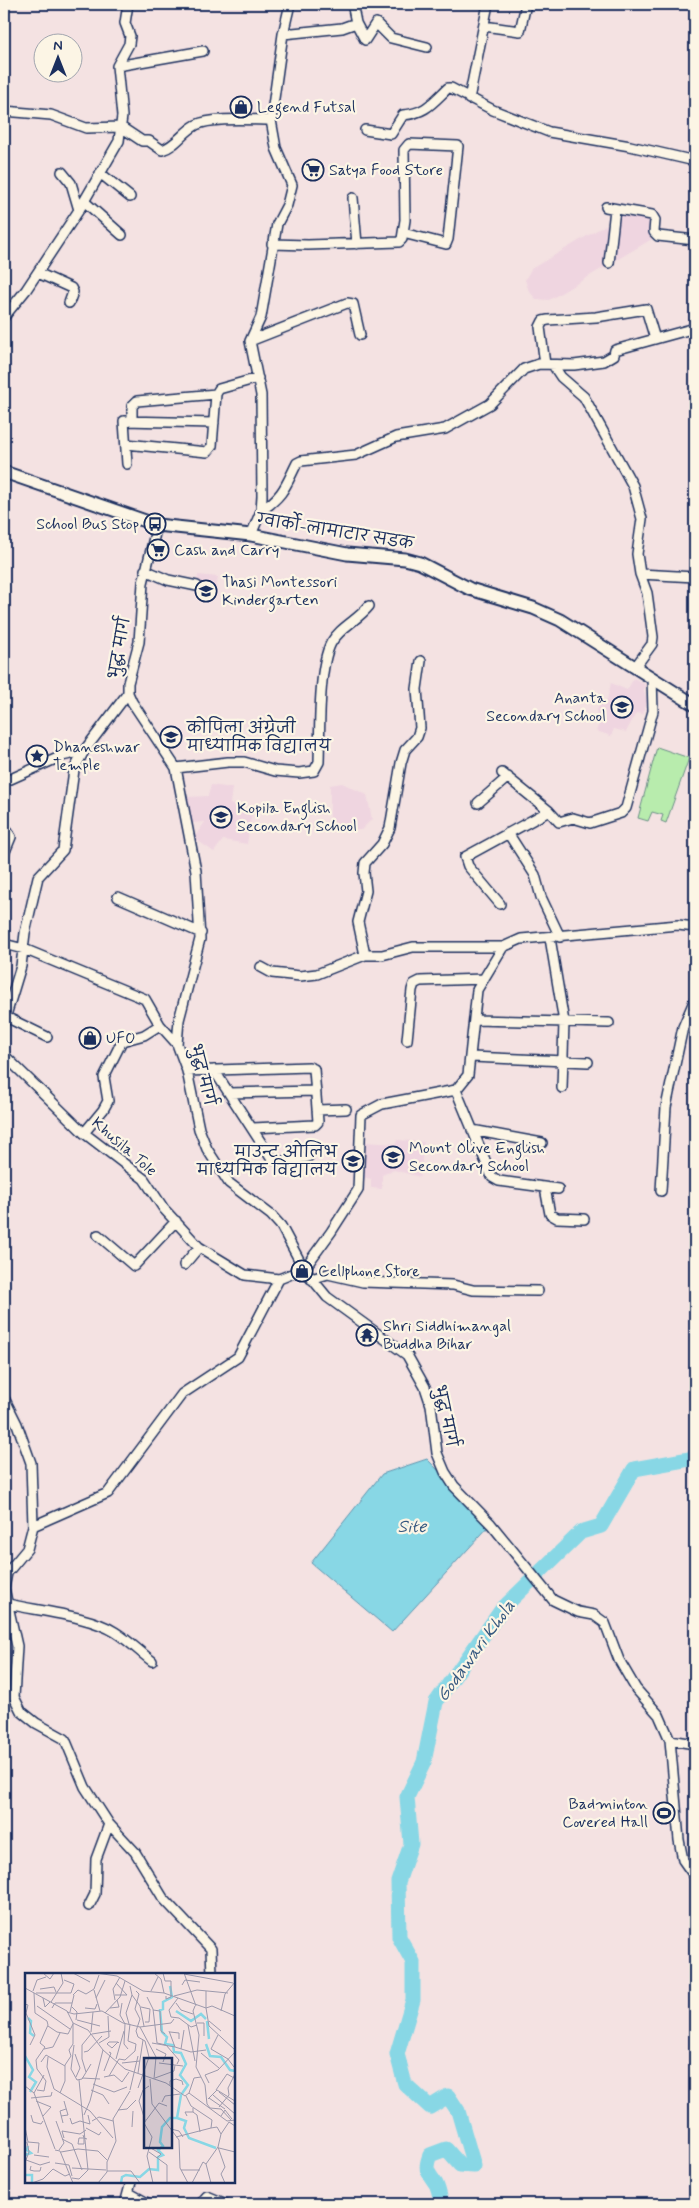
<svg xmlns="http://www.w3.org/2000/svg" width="699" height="2208" viewBox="0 0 699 2208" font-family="Mynerve,'Playpen Sans Deva',sans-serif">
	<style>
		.built { fill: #efd5e0 }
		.green { fill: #b8ecad; stroke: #6a8e86 }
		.water { fill: #88d7e5; stroke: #5c94af }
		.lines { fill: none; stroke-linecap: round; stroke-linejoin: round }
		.river { stroke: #88d7e5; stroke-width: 15 }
		.minor-casing { stroke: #1b2f5e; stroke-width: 12 }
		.major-casing { stroke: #1b2f5e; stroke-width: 15 }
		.minor { stroke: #fcf5e5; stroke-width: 9 }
		.major { stroke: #fcf5e5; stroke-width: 11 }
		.labels { text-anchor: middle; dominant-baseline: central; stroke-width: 4.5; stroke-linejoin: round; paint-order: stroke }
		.poi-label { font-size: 16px; fill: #1b2f5e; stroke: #fcf5e5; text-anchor: start }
		.street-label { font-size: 16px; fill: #1b2f5e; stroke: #fcf5e5 }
		.water-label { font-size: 18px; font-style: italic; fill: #365980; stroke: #fcf5e5 }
		.inset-river { fill: none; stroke: #88d7e5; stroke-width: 2.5 }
		.inset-road { fill: none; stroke: #9d9aad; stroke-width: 1 }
		.view { fill: #1b2f5e; fill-opacity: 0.15; stroke: #1b2f5e; stroke-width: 2.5 }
		.inset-edge { fill: none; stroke: #1b2f5e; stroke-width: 2.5 }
	</style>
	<rect width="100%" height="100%" fill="#f4e2e2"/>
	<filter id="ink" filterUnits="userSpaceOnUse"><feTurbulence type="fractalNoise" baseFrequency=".02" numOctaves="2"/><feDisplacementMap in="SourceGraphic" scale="10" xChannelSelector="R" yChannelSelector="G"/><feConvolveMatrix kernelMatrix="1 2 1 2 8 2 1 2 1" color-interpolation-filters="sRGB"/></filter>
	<g filter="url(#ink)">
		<path class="built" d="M633,209L653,217L655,235L652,239L549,300L536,299L529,291L525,280L531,269Z
			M198,575L218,577L215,598L196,596Z
			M634,678L646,685L644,690L647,701L643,714L636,713L626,732L614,729L611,736L596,731L601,719L595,716L601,699L607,700L611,683L627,690Z
			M342,783L367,795L372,819L361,830H330V785Z
			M211,785L232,788L230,804L252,812L247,844L223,840L214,852L194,838L205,822L192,823L187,797L208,796Z
			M397,1140L424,1142L420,1177L394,1170L382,1175V1189L371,1188V1179L363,1177L365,1142L396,1144Z"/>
		<path class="green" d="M657,747L689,758L666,823L661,821L663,815L652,812L648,821L638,818Z"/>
		<path class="water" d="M427,1459L491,1524L392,1632L311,1563L382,1474Z"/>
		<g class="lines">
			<path class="river" d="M442,2204C440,2198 439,2190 436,2184C428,2172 424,2170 430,2155L446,2149L460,2165L474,2166L458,2111L448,2096L430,2107L405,2084L397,2054L413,2000V1962L399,1937L398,1882L411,1844L407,1797L424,1762L436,1702L502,1609L581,1532L601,1526L634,1469L695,1458"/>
			<g class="minor-casing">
				<path id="minor" d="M356,23L365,40L376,23L391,38L427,47
					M484,26L520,31L526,4
					M283,34L342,28L356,23L353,8
					M117,66L203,51
					M469,99L488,4
					M4,111L51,115L86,128L121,127L142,141H149L162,150C176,146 183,132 196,125C212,117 252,120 271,120
					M365,130L391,134L403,115C426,113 432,103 448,88H451L493,110L549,132L630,146L695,161
					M62,172L71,183L79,210
					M100,173L130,197
					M353,198L357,244
					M85,202L122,235
					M606,207L652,215L655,220L654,232L658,236L695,240
					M272,244L308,245L399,242L402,239L405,220L404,150L409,144L458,146L448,239L446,244L403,233
					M609,263L615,209
					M38,273L71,288L73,292L69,303
					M4,317L26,290L79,210L119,141L122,116L117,66L129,44L130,36L125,23L128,4
					M250,341L347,303L353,304L360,335
					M545,364L540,327L543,321L548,320L596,317L646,309L655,339
					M553,365L561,377L584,397L633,486L642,519L637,554L640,574
					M132,421V406L137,401L216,394
					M126,444L207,452L212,446L216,394L219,389L258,378
					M127,464L124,421L214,423
					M261,511C284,495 285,487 297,463L301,461L356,455L396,437L445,429L490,404L524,369L539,364L574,365L604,361L614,355L615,350L695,328
					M157,525L143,583L139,642L128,683V693L132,702L176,768L196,871L200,939L179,1020L177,1044L187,1071L199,1129L207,1149L229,1183L271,1215L281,1226L304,1269L327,1297L407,1355L425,1387L431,1405L437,1453L445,1472L454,1486L491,1524L553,1600L578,1612L594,1615L605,1623L619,1660L636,1689L659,1715L670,1740L679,1840L683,1860L695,1877
					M251,535L261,511L262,496L261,395L250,341L261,317L277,224L287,205L292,185L276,148L271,120L283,34L290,4
					M145,570L168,580L197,586
					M636,666L652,644L653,637L647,593L640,574L695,577
					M176,768L228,762H244L275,771L299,773L314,771L319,762C320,732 318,668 331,643C340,627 358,620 369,606
					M502,773L549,811L559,822L573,818L590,823L621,813L626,808L653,711L652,677
					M4,782L62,756L84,751L128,693
					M478,803L508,777
					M4,826L11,837L4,854
					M508,833L535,875L541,897L560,937
					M118,897L201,933
					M500,904L468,866L465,857L549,811
					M550,938L564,1022L562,1088
					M4,944L24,949L145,999L160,1025L177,1044
					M365,955L358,922L366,891L364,873L365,863L382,844L390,828L401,763L405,750L417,737L420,728L417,689L421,661
					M261,967L272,973L300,976L317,974L365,955H382L413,947H503
					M4,1016L47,1037
					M475,1020L609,1023
					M4,1022L21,966L25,933L38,877L63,850L74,770L84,751
					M407,1040L412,990L414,984L420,981L484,979
					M4,1055L84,1133L144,1179L164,1209L199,1247L245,1275L279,1279
					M472,1057L588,1062
					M214,1070L271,1158L280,1162L308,1157
					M187,1071L309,1067L314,1069L318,1122L315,1125L253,1128
					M456,1090L468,1075L477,990L503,947L521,939L678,925L695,927
					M229,1093L316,1091
					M317,1110L346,1109
					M472,1130L542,1143
					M84,1133L103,1110L108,1101L104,1077L122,1041L144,1035L160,1025
					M545,1188L550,1214L557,1218L584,1219
					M661,1191L666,1107L683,1027L695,999
					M98,1235L134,1266L176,1221
					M184,1265L199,1247
					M311,1279L328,1274L363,1282L453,1285L473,1290L538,1291
					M4,1398L17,1424L31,1463L33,1526
					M8,1604C39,1611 90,1616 115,1632C128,1640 140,1652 152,1661
					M670,1740L695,1744
					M89,1906L95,1894L96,1859L109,1824
					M212,1974L211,1949L163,1898L135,1852L109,1824L85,1787L65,1739L36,1723L21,1711L14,1697L17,1646L4,1588L7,1573L27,1549L33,1526L108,1493L182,1394L238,1357L279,1279L304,1269L331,1232L358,1190L361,1115L382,1104L456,1090L492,1177L499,1181L558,1189
					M129,2193L149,2204
					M125,2204L131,2182
					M200,2204L207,2196L226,2204"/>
			</g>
			<g class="major-casing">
				<path id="major" d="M4,472L157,525L251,535L347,554L405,559L420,563L470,589L533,608L560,620L695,705"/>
			</g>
			<use href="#minor" class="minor"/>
			<use href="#major" class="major"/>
		</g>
	</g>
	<defs>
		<g id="shop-ring" transform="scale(1.125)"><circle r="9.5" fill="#fcf5e5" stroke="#1b2f5e" stroke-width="1.5"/><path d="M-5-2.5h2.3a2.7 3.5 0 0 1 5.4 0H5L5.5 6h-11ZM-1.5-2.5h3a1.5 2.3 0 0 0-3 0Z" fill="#1b2f5e"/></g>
		<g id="supermarket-ring" transform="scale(1.125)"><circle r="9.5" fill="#fcf5e5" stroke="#1b2f5e" stroke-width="1.5"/><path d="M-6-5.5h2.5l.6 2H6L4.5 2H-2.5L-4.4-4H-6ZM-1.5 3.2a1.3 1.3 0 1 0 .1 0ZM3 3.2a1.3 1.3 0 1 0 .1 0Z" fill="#1b2f5e"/></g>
		<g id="bus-ring" transform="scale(1.125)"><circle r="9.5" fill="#fcf5e5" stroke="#1b2f5e" stroke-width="1.5"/><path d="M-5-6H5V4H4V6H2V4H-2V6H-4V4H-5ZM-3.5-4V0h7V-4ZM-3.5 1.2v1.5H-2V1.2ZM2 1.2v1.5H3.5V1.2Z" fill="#1b2f5e"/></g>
		<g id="school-ring" transform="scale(1.125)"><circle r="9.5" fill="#fcf5e5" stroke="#1b2f5e" stroke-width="1.5"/><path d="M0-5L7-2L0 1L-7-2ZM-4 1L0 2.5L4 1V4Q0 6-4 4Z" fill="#1b2f5e"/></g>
		<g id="sight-ring" transform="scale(1.125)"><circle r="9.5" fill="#fcf5e5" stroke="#1b2f5e" stroke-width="1.5"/><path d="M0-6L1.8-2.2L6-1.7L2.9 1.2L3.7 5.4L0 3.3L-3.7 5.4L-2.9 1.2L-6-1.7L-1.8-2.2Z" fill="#1b2f5e"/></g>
		<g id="temple-ring" transform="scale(1.125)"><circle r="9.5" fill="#fcf5e5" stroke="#1b2f5e" stroke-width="1.5"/><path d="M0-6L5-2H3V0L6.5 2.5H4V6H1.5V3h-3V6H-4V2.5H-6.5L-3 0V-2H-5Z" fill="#1b2f5e"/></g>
		<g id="stadium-ring" transform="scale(1.125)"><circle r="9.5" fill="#fcf5e5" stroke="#1b2f5e" stroke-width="1.5"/><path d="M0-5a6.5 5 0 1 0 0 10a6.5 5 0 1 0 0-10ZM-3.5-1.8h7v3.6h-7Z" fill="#1b2f5e"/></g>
	</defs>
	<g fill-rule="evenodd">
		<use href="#shop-ring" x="241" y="107"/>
		<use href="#supermarket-ring" x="313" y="170"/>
		<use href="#bus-ring" x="155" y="524"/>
		<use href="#supermarket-ring" x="158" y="550"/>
		<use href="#school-ring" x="206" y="591"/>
		<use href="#school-ring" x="622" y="707"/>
		<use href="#school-ring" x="171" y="737"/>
		<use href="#sight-ring" x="37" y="756"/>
		<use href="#school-ring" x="221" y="817"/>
		<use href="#shop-ring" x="90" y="1038"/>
		<use href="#school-ring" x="393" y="1157"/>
		<use href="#school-ring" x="353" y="1161"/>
		<use href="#shop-ring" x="302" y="1271"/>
		<use href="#temple-ring" x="367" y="1335"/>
		<use href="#stadium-ring" x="664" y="1813"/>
	</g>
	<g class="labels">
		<g class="poi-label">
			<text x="257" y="107">Legend Futsal</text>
			<text x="329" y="170">Satya Food Store</text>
			<text x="139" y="524" text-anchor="end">School Bus Stop</text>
			<text x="174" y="550">Cash and Carry</text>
			<text x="222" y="582">Thasi Montessori<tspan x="222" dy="18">Kindergarten</tspan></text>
			<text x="606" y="698" text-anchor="end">Ananta<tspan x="606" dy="18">Secondary School</tspan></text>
			<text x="187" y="728">कोपिला अंग्रेजी<tspan x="187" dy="18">माध्यामिक विद्यालय</tspan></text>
			<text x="53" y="747">Dhaneshwar<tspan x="53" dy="18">Temple</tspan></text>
			<text x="237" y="808">Kopila English<tspan x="237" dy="18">Secondary School</tspan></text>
			<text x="106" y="1038">UFO</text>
			<text x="409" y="1148">Mount Olive English<tspan x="409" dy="18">Secondary School</tspan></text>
			<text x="337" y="1152" text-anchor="end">माउन्ट ओलिभ<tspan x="337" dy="18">माध्यमिक विद्यालय</tspan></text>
			<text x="318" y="1271">Cellphone Store</text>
			<text x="383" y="1326">Shri Siddhimangal<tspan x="383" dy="18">Buddha Bihar</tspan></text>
			<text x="648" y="1804" text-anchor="end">Badminton<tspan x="648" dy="18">Covered Hall</tspan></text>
		</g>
		<g class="street-label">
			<text transform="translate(335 532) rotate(9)">ग्वार्को-लामाटार सडक</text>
			<text transform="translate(120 648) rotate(-80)">भुद्ध मार्ग</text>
			<text transform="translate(202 1075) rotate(76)">भुद्ध मार्ग</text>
			<text transform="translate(124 1147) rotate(41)">Khusila Tole</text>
			<text transform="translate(445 1416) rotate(78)">भुद्ध मार्ग</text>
		</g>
		<g class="water-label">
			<text x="412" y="1527">Site</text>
			<text transform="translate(476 1651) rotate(-54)">Godawari Khola</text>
		</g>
	</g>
	<g transform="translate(25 1973)">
		<rect width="210" height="210" fill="#f4e2e2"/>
		<path class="inset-river" d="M151,38L166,48L176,41L181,46M3,45L6,48L5,60L9,63M182,48L184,66M181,71L185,83L196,84L205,97L210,98M0,83L8,97L4,104L11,109L5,119M152,145L161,148L159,155L164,165L191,175M0,182L6,180L2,177L3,173M0,202H7V210M96,210L97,204L101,202L115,204L124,196L133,197V184L138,182L133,177L138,173L135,169L137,154L145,145H152L156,122L163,112L155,102L161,91L156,80L149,79L148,72L140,71L142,64L137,59L135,37L138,36V29L147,24L145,13"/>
		<path class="inset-road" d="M18,0L25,6L29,0M48,0L65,9M71,0L92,3L118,18L139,20M83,0H112M129,0L136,6L139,20L181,35L184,53L210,77M138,0L140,8H146V24L141,26V23M159,0L171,33M159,1L208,10M39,7L49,11L46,20M157,12L160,7L175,9M0,15L42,38L48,50L63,57L78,77L100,96L141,110L160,123L164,120L202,148L210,147M15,16L29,14L31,19M69,17L75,38M8,18L12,7L21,4M111,18L114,21L110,36L115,46L111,58L113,64L120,68L124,84L113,115M126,18L133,4M181,18V35L187,33L210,43M9,20L10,40M11,20H46M48,22L53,17L61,21L69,16L74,2M90,22H102L91,10M107,22L115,33L119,53M149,23L172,17L203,20M122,24L128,36L132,70L141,72M18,25L20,34L25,29M71,25L80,7M153,25L144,37L146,44L154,45L166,54L172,52M90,27L88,16L95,4M26,29L38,10L36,0M97,30L95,42L100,51M151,30L156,37L168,41M0,31L3,32L1,40L10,62L5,72M12,33L45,56M170,33L168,38L174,62L171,94L180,112L182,131L185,135L196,136L206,147M47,34L52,39L51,47M116,34L125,36L124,49H120M27,35L30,30H47M60,35L70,36L72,31M85,35L94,34L92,27M128,37L135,38L136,58L140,61M196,38L200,21L210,9M42,39L49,41L77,38L98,50L115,54L146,50L149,46M45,39L49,22M10,40L22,48L23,52L15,70L20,74L11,87L12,96L21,108L19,118L12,117M80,40L95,24L100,8M52,47L75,53M184,48L196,58M172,50H179V63M100,51L99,71L103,76M104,51L101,40L107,22L105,13M163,52L170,88M23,53L32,59L43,61L48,51M115,54L131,84L129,106M144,58L150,74L166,79L181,77M66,59L68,39M145,59L154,60V66M67,61L86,58M193,62L186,76L203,86L209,94M93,69L87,75L82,71L84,69H93L94,70M74,70L84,64L83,43M127,70L150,74M49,72L46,96L52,107L57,106L66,91M141,72L154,87L152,91M19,76L28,74L35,60M131,76L141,81L138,89M156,76L159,57M59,79L63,78L77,63M176,80L194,95M50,81L55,95L51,104M23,84L22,94L29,116L65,138L88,165M91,86L99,58M16,89L21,82L40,93M97,90L115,88M134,90L150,92M79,98L86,80L84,79M61,99L57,86V72L66,61M113,100L118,67M84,103L89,102L97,109L104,99M79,104L84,103L94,86L100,87L110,78L111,71L103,68L105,51M57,105L75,106M130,105L149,98L150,92L158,93M125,106L127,131L154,167L155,195L163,210M184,110L180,102L193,97L210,79M68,111L89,119L102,114M145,112V108L151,106L157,108L158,112M0,113L9,120L30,176M66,117L78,122L84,131M105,117L113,83M191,117L202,101L209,105M194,119L210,132M9,120L19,102M35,120L40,108V92L46,83L44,77L48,71V50M164,120L169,105L176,104M188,122L210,141M161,123L166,133L187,147L186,155L192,154L196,161M6,125L26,123L27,119M184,125L200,136M183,126L192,117L210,128M11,128L26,134L18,143M114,128L120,147M114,128L118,117L124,113M137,129L140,123L155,121M194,134L204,122L203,115L210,101M93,137L102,136L111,127M168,139L172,142L175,159M6,142L8,149L16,151L18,148M59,142L65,128L78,77M36,143L43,142L39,128M162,143L160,139H168V135M196,143L200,137L207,146M45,145L47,151L55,148L65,151L63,142M31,148L39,170L34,177M67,148L74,144L88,148M38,150L35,138L41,136M0,154L3,169L14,170L13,180M107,154L108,138M61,155L74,162L76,159M146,156L154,158L158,164M58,162L59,165V171H53L54,165H59L62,166M151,164L186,155M39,165L37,158L55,161L61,157M37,166L47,171L57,197M124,174L136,181L132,185M194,175L210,179M30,177L35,178L48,210M36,179L53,176L73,178L82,187M124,179L142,192V210M9,182L24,184M1,187L4,179L2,169M1,187L15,192L25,189M30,190L44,192L47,203M6,193L5,197L9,198H15L16,194M47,195L81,197M156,197H175M82,198H106L115,210M47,205L54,206L63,197L54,107M7,210L18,206L28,196L40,203L45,201M73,210L82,199V189L91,168L88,146L105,118M128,210L122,183L127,164L119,150L134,130L142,133M167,210L178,189L181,191M186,210L181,191L193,174M200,210L196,201L200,194L193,174L196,161L204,149L210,153"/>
		<path class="view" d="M119,85H147V175H119Z"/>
		<rect width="210" height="210" class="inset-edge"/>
	</g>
	<rect width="699" height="2208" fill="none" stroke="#fcf5e5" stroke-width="20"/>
	<rect x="10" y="10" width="679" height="2188" fill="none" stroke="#1b2f5e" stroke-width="2" filter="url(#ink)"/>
	<g transform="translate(58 58)"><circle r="24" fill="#fcf5e5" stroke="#a2a6af"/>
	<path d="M0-4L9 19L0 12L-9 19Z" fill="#1b2f5e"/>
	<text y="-8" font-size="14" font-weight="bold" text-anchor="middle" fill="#1b2f5e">N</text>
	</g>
</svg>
